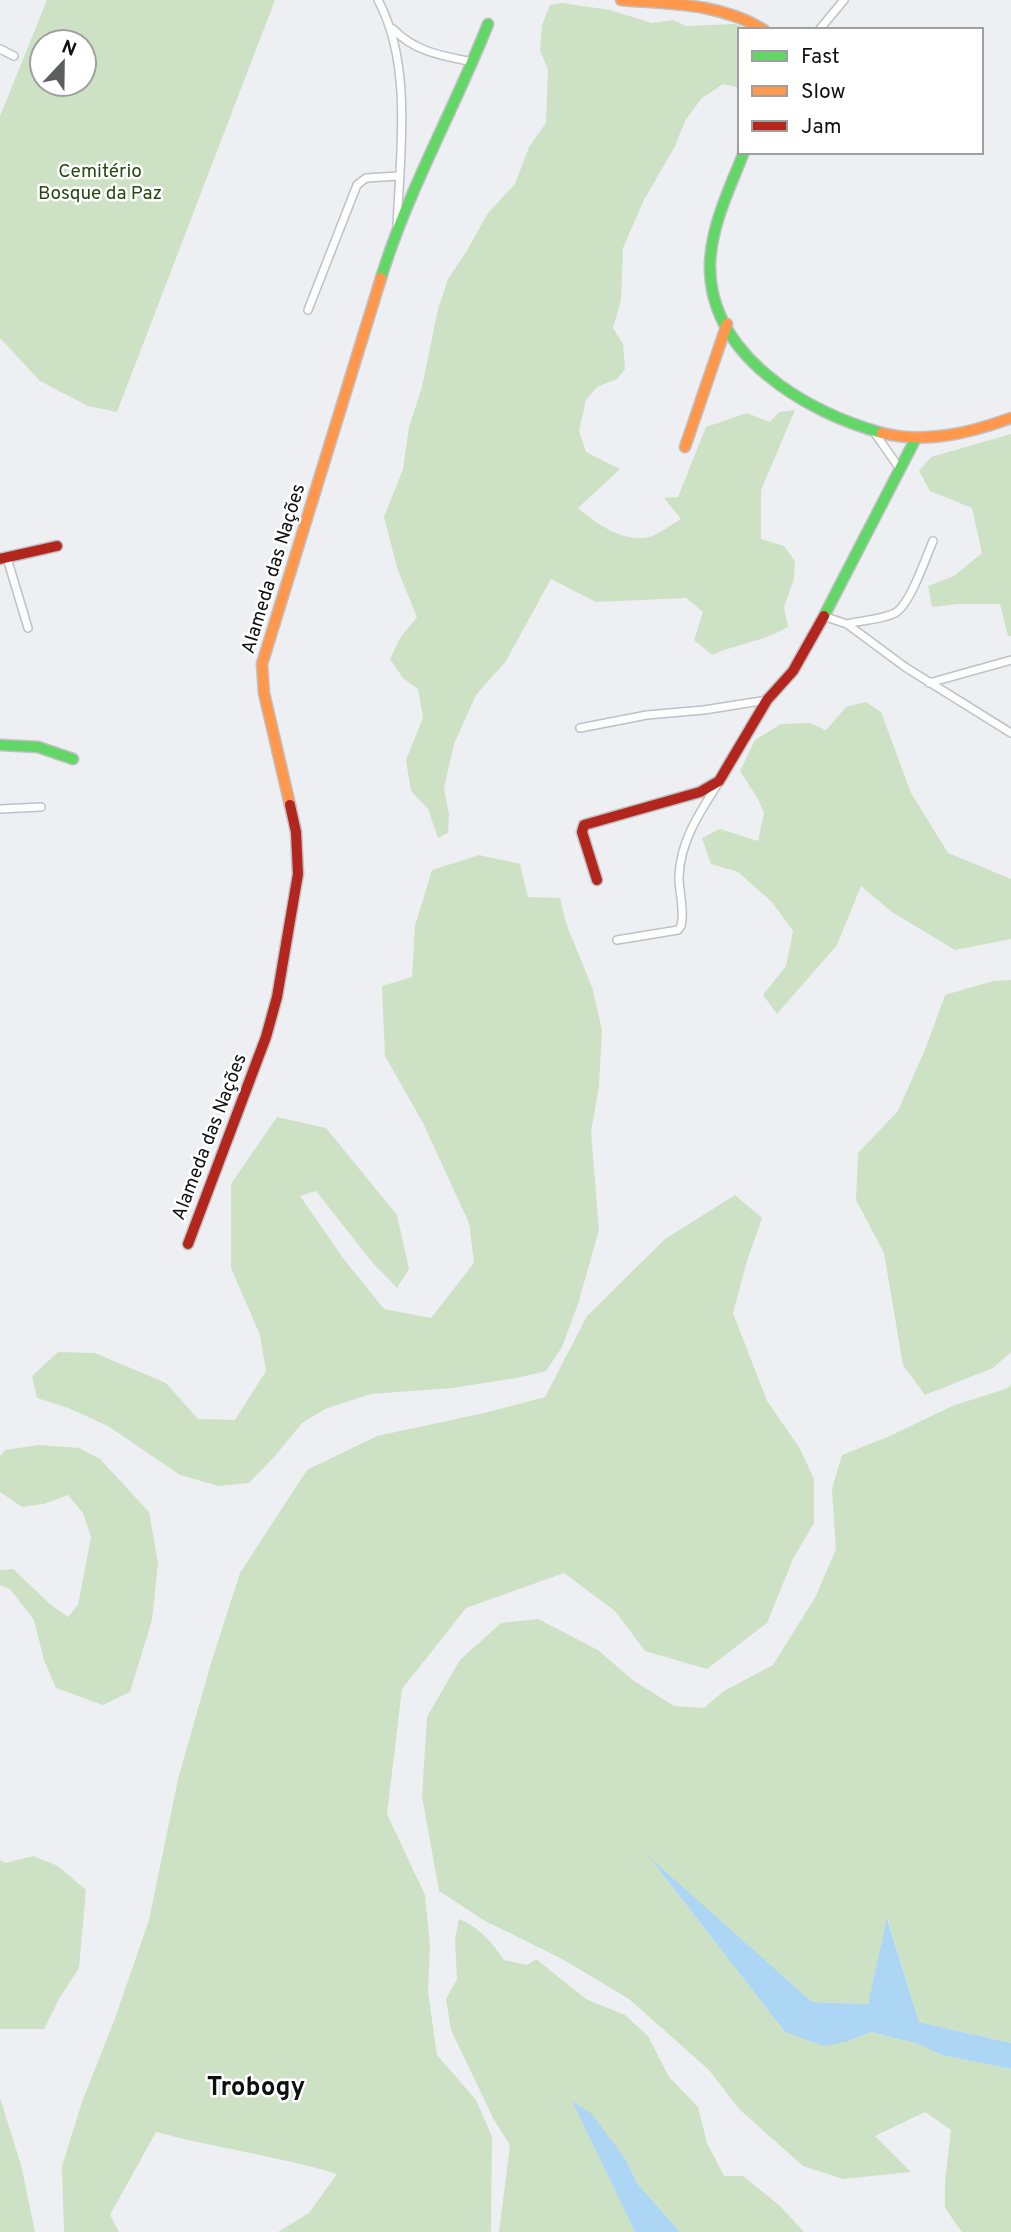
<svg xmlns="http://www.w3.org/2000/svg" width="1011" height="2232" viewBox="0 0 1011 2232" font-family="Overpass,sans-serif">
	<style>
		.green { fill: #cde2c5; fill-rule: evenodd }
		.water { fill: #add6f5 }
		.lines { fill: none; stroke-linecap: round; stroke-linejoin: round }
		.street-casing { stroke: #bfc1c3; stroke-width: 10 }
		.fast-casing { stroke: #bfc1c3; stroke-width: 13 }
		.slow-casing { stroke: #bfc1c3; stroke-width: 13 }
		.jam-casing { stroke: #bfc1c3; stroke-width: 13 }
		.street { stroke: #fcfdfd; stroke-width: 7 }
		.fast { stroke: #63d668; stroke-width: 10 }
		.slow { stroke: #ff974d; stroke-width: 10 }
		.jam { stroke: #b3261e; stroke-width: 10 }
		.labels { text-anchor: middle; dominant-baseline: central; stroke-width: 5; stroke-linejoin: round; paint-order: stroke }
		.park-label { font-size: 19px; fill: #264811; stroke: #fff }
		.street-label { font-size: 19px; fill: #0f1012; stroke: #fff }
		.district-label { font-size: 26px; font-weight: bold; fill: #0f1012; stroke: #fff }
	</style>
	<rect width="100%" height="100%" fill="#edeff2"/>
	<path class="green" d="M47,0H275L117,412L88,406L40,381L0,338V116ZM42,42H84V84H42Z
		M562,3L610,10L652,23L673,20L686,26L735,24L749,30H740V88L723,84L701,99L685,121L675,146L644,200L623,248L621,300L613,328L623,344L625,369L617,379L597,387L586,400L579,431L586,452L620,469L578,508C596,524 627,545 652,536C662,532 672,524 681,519L664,498L678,497L706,427L747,413L770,422L779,412L795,410L761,490V539L784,546L795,561L794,579L784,607L788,627C764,641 737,644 712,655L694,640L703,612L686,598L596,602L551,579L506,661L476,695L454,744L444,788L449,815L448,833L438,838L428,809L411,791L406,760L423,718L418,689L403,678L390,659L400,638L417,617L398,571L384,517L403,469L409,427L422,387L438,309L448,279L466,252L488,213L515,184L529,147L546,123L548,70L540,50L542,25L550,5Z
		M1011,434V636H1008L1000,604H958L932,607L928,586L954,576L982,553L972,508L930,491L919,471L931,457Z
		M866,702L881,712L911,793L948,853L1011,879V939L955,950L892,912L861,886L837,945L777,1014L763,995L786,966L793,931L772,902L738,872L711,864L702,838L720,829L758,841L764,813L758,799L740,771L755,740L781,724L809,723L826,730L846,707Z
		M479,855L520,864L528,897L560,898L566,923L593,990L602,1030L599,1086L591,1132L599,1230L578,1304L562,1347L546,1371L517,1378L452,1388L371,1394L325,1409L302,1423L275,1456L249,1483L219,1486L180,1475L108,1426L68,1408L37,1398L32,1376L58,1352L95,1353L166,1383L198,1419L235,1420L266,1371L260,1335L231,1268V1184L277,1117L326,1128L397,1215L409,1269L397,1288L372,1262L316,1191L300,1196L343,1258L384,1309L431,1318L474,1263L469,1223L424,1125L385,1056L382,986L412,977L415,926L432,870Z
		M1011,980V1352L993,1368L925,1395L903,1365L884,1253L856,1200L858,1153L898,1111L926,1047L945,995L993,981Z
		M735,1195L762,1218L747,1261L733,1313L767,1401L799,1447L814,1479V1523L793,1559L767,1623L707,1669L645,1651L615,1611L564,1573L466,1608L402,1689L387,1814L425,1895L430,1945L428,1992L437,2055L476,2100L492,2137L491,2232H278L309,2213L337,2174C277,2156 216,2148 156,2132L110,2215L119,2232H64L62,2166L82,2102L114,2021L149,1920L178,1779L211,1663L240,1573L307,1470L377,1436L484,1413L545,1397L587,1316L665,1239Z
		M1011,1384V2043L919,2022L888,1920L868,2004L812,2002L652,1861L785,2032L849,2041L871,2032L918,2044L941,2055L1011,2069V2232H962L945,2208V2180L951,2130L925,2112L875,2136L911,2172L843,2179L803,2166L739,2109L709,2070L629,1999L564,1960L485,1921L439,1891L422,1796L427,1717L460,1660L501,1623L538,1619L598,1650L634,1681L674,1706L704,1708L724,1691L773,1665L816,1596L836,1549L832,1489L842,1455L890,1436L952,1406L1008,1388Z
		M39,1445L79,1448L100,1459L149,1512L158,1563L152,1620L130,1692L103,1705L56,1688L44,1660L34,1620L10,1589L0,1585V1570L13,1569L51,1605L68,1617L78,1605L91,1537L83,1513L68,1495L44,1504L22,1507L0,1492V1456L5,1450Z
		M33,1856L58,1866L86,1890L79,1968L59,1999L44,2029H0V1860L6,1863Z
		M459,1919C479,1927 492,1942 504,1960L527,1965L536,1959L586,1999L625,2015L648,2036L669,2077L698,2107L707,2143L724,2176H743L779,2205L804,2232H680L637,2183L626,2160L573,2102L635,2232H499L510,2145L494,2120L451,2030L446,1999L457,1979L455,1939Z
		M0,2098L21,2165L35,2232H0Z"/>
	<path class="water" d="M649,1857L812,2002L868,2004L887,1918L919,2022L1011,2043V2069L941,2055L918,2044L871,2032L849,2041L824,2046L785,2032Z
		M572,2101L592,2114L626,2160L637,2183L680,2232H635Z"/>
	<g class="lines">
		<g class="street-casing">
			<path id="street" d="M378,0C413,65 400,154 397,226
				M393,29C415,52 443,56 473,62
				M819,30L844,0
				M0,49L14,56
				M308,310L357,185L366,178L399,176
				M874,432L900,469
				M7,558L28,628
				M823,616L847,624L905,667L1011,733
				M847,624C862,620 881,620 895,613C910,605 926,557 933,541
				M929,683L1011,660
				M580,728L647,715L704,710L767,700
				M0,809L41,807
				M617,940L678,930L681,926C685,911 679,893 679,877C680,841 700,812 719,782"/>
		</g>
		<g class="fast-casing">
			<path id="fast" d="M744,152C730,188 711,225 710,265C709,355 805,412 882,433
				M381,278C408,190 454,110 488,24
				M824,616L916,438
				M0,745L38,747L73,759"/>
		</g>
		<g class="slow-casing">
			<path id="slow" d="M621,0C670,4 721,3 764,30
				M882,433C925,444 970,433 1011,418
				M685,447L727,324
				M290,805L264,693L262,664L381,278"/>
		</g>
		<g class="jam-casing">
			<path id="jam" d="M0,559L57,546
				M597,880L582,832L584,825L700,792L719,781L767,700L793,671L824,616
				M188,1244L266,1037L277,997L298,874L296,832L290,805"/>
		</g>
		<use href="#street" class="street"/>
		<use href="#fast" class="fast"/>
		<use href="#slow" class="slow"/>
		<use href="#jam" class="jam"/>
	</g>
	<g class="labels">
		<g class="park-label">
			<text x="100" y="172">Cemitério<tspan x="100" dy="22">Bosque da Paz</tspan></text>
		</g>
		<g class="street-label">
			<text transform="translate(274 569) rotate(-73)">Alameda das Nações</text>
			<text transform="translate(210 1137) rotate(-69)">Alameda das Nações</text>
		</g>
		<g class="district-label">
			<text x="256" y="2088">Trobogy</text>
		</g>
	</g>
	<rect x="738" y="28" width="245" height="126" fill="#ffffff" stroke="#9f9fa0" stroke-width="2"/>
	<rect x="752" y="51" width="35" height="10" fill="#63d668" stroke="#9f9fa0" stroke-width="2"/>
	<text x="801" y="63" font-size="21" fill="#0f1012">Fast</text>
	<rect x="752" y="86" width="35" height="10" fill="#ff974d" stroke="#9f9fa0" stroke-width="2"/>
	<text x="801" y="98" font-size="21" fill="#0f1012">Slow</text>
	<rect x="752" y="121" width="35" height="10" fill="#b3261e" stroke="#9f9fa0" stroke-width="2"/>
	<text x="801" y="133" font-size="21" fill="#0f1012">Jam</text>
	<g transform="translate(63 63) rotate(22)"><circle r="33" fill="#ffffff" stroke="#9f9fa0" stroke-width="2"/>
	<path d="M0-5L12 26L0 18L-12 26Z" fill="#5d5e60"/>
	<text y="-10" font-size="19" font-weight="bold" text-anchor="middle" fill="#0f1012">N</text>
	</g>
</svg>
